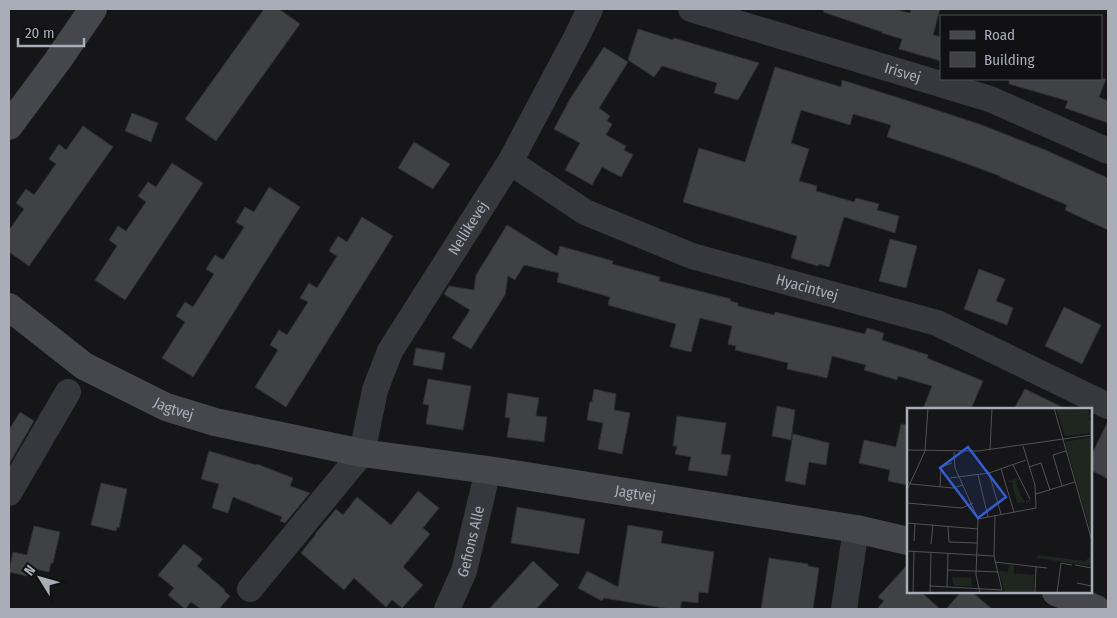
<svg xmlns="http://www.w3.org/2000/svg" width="1117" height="618" viewBox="0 0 1117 618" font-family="'Fira Sans Condensed',sans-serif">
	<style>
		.building { fill: #404145; stroke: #303034 }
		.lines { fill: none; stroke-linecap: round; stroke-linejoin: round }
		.street { stroke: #37383d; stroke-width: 26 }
		.secondary { stroke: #45474d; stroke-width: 28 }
		.labels { text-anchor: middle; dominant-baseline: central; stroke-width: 4; stroke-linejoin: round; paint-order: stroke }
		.street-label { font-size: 15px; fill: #a8adb8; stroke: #111113 }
		.inset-road { fill: none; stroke: #505258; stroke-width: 1 }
		.view { fill: #325cd3; fill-opacity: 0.15; stroke: #325cd3; stroke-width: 2.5 }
		.inset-edge { fill: none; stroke: #a8adb8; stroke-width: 2.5 }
	</style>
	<rect width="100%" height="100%" fill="#161618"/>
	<path class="building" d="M264,9H279L300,24L216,141L185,119Z
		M824,9H893L910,13L911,9H940L933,35L941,37V61L899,49L902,39L882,33V32L823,12Z
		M638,29L673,40L674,38L759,63L738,100L714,93L717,83L662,66L654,77L628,60Z
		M604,47L628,62L599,108L610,116L607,121L612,124L606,135L626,146L624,150L633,155L621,177L602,167L592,185L565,170L580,143L554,129L570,99Z
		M775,67L841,87L842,80L915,103L979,124L1043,149L1108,178V230L1065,210L1067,205L1000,177V176L951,158L887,137L891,125L853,114L850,125L801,110L791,143L809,149L799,181L817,186L816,191L854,202L856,198L879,204L877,210L899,216L895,233L844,217L829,267L819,264L818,266L791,258L797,236L683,202L699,148L745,162Z
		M1009,79H1106L1099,97L1108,101V123L1065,108L1068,101L1009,84Z
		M132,113L158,123L151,142L125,131Z
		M83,126L113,147L29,266L9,252V230L24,209L16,203L26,189L34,195L56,164L49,159L59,144L66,150Z
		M414,142L450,164L433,189L398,168Z
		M172,163L203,183L125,300L95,280L117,246L109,240L118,226L126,231L146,202L138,196L148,182L156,187Z
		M269,187L300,207L193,377L162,358L185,322L176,316L185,302L193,307L214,274L206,269L215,255L223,260L244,227L236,222L245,207L254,212Z
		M362,217L393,236L286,407L255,387L278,350L270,345L279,330L287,335L308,302L300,298L309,283L317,288L337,256L329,251L338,236L347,242Z
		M507,225L557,256L560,246L613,261L612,264L660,277L659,281L731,299L730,301L738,303V306L774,315L775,312L865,334L867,328L884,333L882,340L928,355L927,358L983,381L971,409H923L932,386L898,376L897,380L864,370L866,365L832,356L827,378L787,369L788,363L735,350L736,346L728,344L732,326L700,318L691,352L670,347L676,324L608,305L610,297L557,282L559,273L524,265L515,280L508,276L505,295L471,349L452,338L470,310L444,294L449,286L474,290L476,275Z
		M890,239L917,246L906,288L879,281Z
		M979,269L1005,279L996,301L1013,308L1007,325L964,309Z
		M1064,307L1101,325L1082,364L1045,346Z
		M416,348L445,353L442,370L413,365Z
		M428,379L471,386L463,430L426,424L429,405L423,404Z
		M594,389L616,394L614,410L630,413L622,454L598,449L603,423L587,420L590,402H592Z
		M1025,389L1066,409H1014Z
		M508,393L539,398L536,416L547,417L544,442L507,437L510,418L505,417Z
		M777,406L795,410L791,440L772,436Z
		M20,412L34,421L9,464V430Z
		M677,416L726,423L721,454L731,455L727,476L688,470L691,457L675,454L677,446H673Z
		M1108,421V479L1091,470V456Z
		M901,424L908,425V485L888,481L890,470L859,463L864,440L896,447Z
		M793,434L829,443L826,465L809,462L805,485L785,481Z
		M209,451L256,465L257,464L293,478L290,486L310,493L285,523L280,521L282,517L233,497L228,513L212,508L219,484L201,479Z
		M101,483L127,489L119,528L117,527L116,531L91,525Z
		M418,491L439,508L423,528L430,534L403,567L423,585L402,608L392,600L386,607L354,578L344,590L301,553L316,534H315L336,509L343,515L357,497L391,525Z
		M517,507L585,519L579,554L511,543Z
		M628,525L663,531L661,543L714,552L708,593L699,592L698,603L682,601L680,609H670L604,598L602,601L578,588L587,571L618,587Z
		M34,526L60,532L53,563H51L49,572L29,568L27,576L9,572L13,552L27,555Z
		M184,544L203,559L197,566L225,590L224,591L230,596L219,609H201L191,602L185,609L168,595L174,588L158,575Z
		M769,558L808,564V566L819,568L813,609H761Z
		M533,561L559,585L536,609H489Z
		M908,564V592H921L940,609H877L884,601L878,597Z
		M961,592H972L992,609H946Z"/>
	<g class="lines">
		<g class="street">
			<path id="s1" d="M691,9L990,99L1108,151"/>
			<path id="s2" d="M510,162L585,212L692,256L937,323L1108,406"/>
			<path d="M9,493L68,392"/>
			<path id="s3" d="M250,589L362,453L375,390L390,351L510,162L577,36L590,9"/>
			<path id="s4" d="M447,609L464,571L488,470"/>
			<path d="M844,609L856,529"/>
		</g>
		<g class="secondary">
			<path d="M9,126L58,60L93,9"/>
			<path id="s5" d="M9,307L84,366L166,407L215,422L362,453L488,470L856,529L908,541"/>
			<path d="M1056,592L1096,609"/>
		</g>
	</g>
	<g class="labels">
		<g class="street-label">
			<text stroke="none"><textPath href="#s1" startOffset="221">Irisvej</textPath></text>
			<text stroke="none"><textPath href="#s3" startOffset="428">Nellikevej</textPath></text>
			<text stroke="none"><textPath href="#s2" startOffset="325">Hyacintvej</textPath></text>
			<text stroke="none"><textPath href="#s5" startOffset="195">Jagtvej</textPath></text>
			<text stroke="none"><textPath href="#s5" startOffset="665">Jagtvej</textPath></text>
			<text stroke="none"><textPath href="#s4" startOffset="72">Gefions Alle</textPath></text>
		</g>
	</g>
	<g transform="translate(907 408)">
		<rect width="185" height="185" fill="#161618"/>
		<path d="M149,0L181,2L184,8L181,11L184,14L185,25L158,28ZM183,29L185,40V129L158,34ZM111,70L109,75L114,88L118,94L123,91L124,94L110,95L105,74H100ZM184,136L185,158L130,150V147L178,153L183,149ZM102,156L107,157V165L127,167V185H98L92,163L101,164ZM45,169L64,170L65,178H47Z" fill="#1e261f"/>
		<path class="inset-road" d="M147,0L185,133M0,42L71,43L185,27M83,42L85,0M47,44L48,60L71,111L69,167L73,185M106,57L123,91M122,59L134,55L143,82M94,61L107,104M82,65L94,106M71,67L81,109M43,70L82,65L119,52M0,73L4,76L46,80L56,77M155,78L146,47L159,43M33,79L34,59L45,55M0,82L18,43L21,0M129,86L168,74M0,95L55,100L66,95M71,111L129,100L128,77L116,38M0,115L71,121M41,118L42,134L71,135M7,133L8,116M24,136L26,117M0,143L87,148M88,154L140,160M168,157L185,160M41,162L91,164M170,175L185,178M23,178L95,182L87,148L88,107M40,179L41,146M6,185L7,143M23,185L24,145M128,185L129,159M150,185L154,155L165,157"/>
		<path class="view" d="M61,39L99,89L71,110L33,60Z"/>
		<rect width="185" height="185" class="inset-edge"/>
	</g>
	<rect width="1117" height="618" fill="none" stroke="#a8adb8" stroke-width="20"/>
	<rect x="940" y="15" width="162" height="65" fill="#111113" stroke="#4d4f55"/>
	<rect x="950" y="31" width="25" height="8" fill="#45474d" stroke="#4d4f55"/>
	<text x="984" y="40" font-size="15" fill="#a8adb8">Road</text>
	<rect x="950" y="52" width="25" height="15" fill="#404145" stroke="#4d4f55"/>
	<text x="984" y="65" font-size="15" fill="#a8adb8">Building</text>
	<g transform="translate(40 578) rotate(307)" stroke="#111113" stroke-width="4" paint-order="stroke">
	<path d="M0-4L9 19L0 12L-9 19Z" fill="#a8adb8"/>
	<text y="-8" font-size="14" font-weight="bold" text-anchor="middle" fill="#a8adb8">N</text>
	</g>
	<path d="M18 38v8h66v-8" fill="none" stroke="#a8adb8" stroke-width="2.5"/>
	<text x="25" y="38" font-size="15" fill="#a8adb8" stroke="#111113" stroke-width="4" paint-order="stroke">20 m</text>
</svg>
